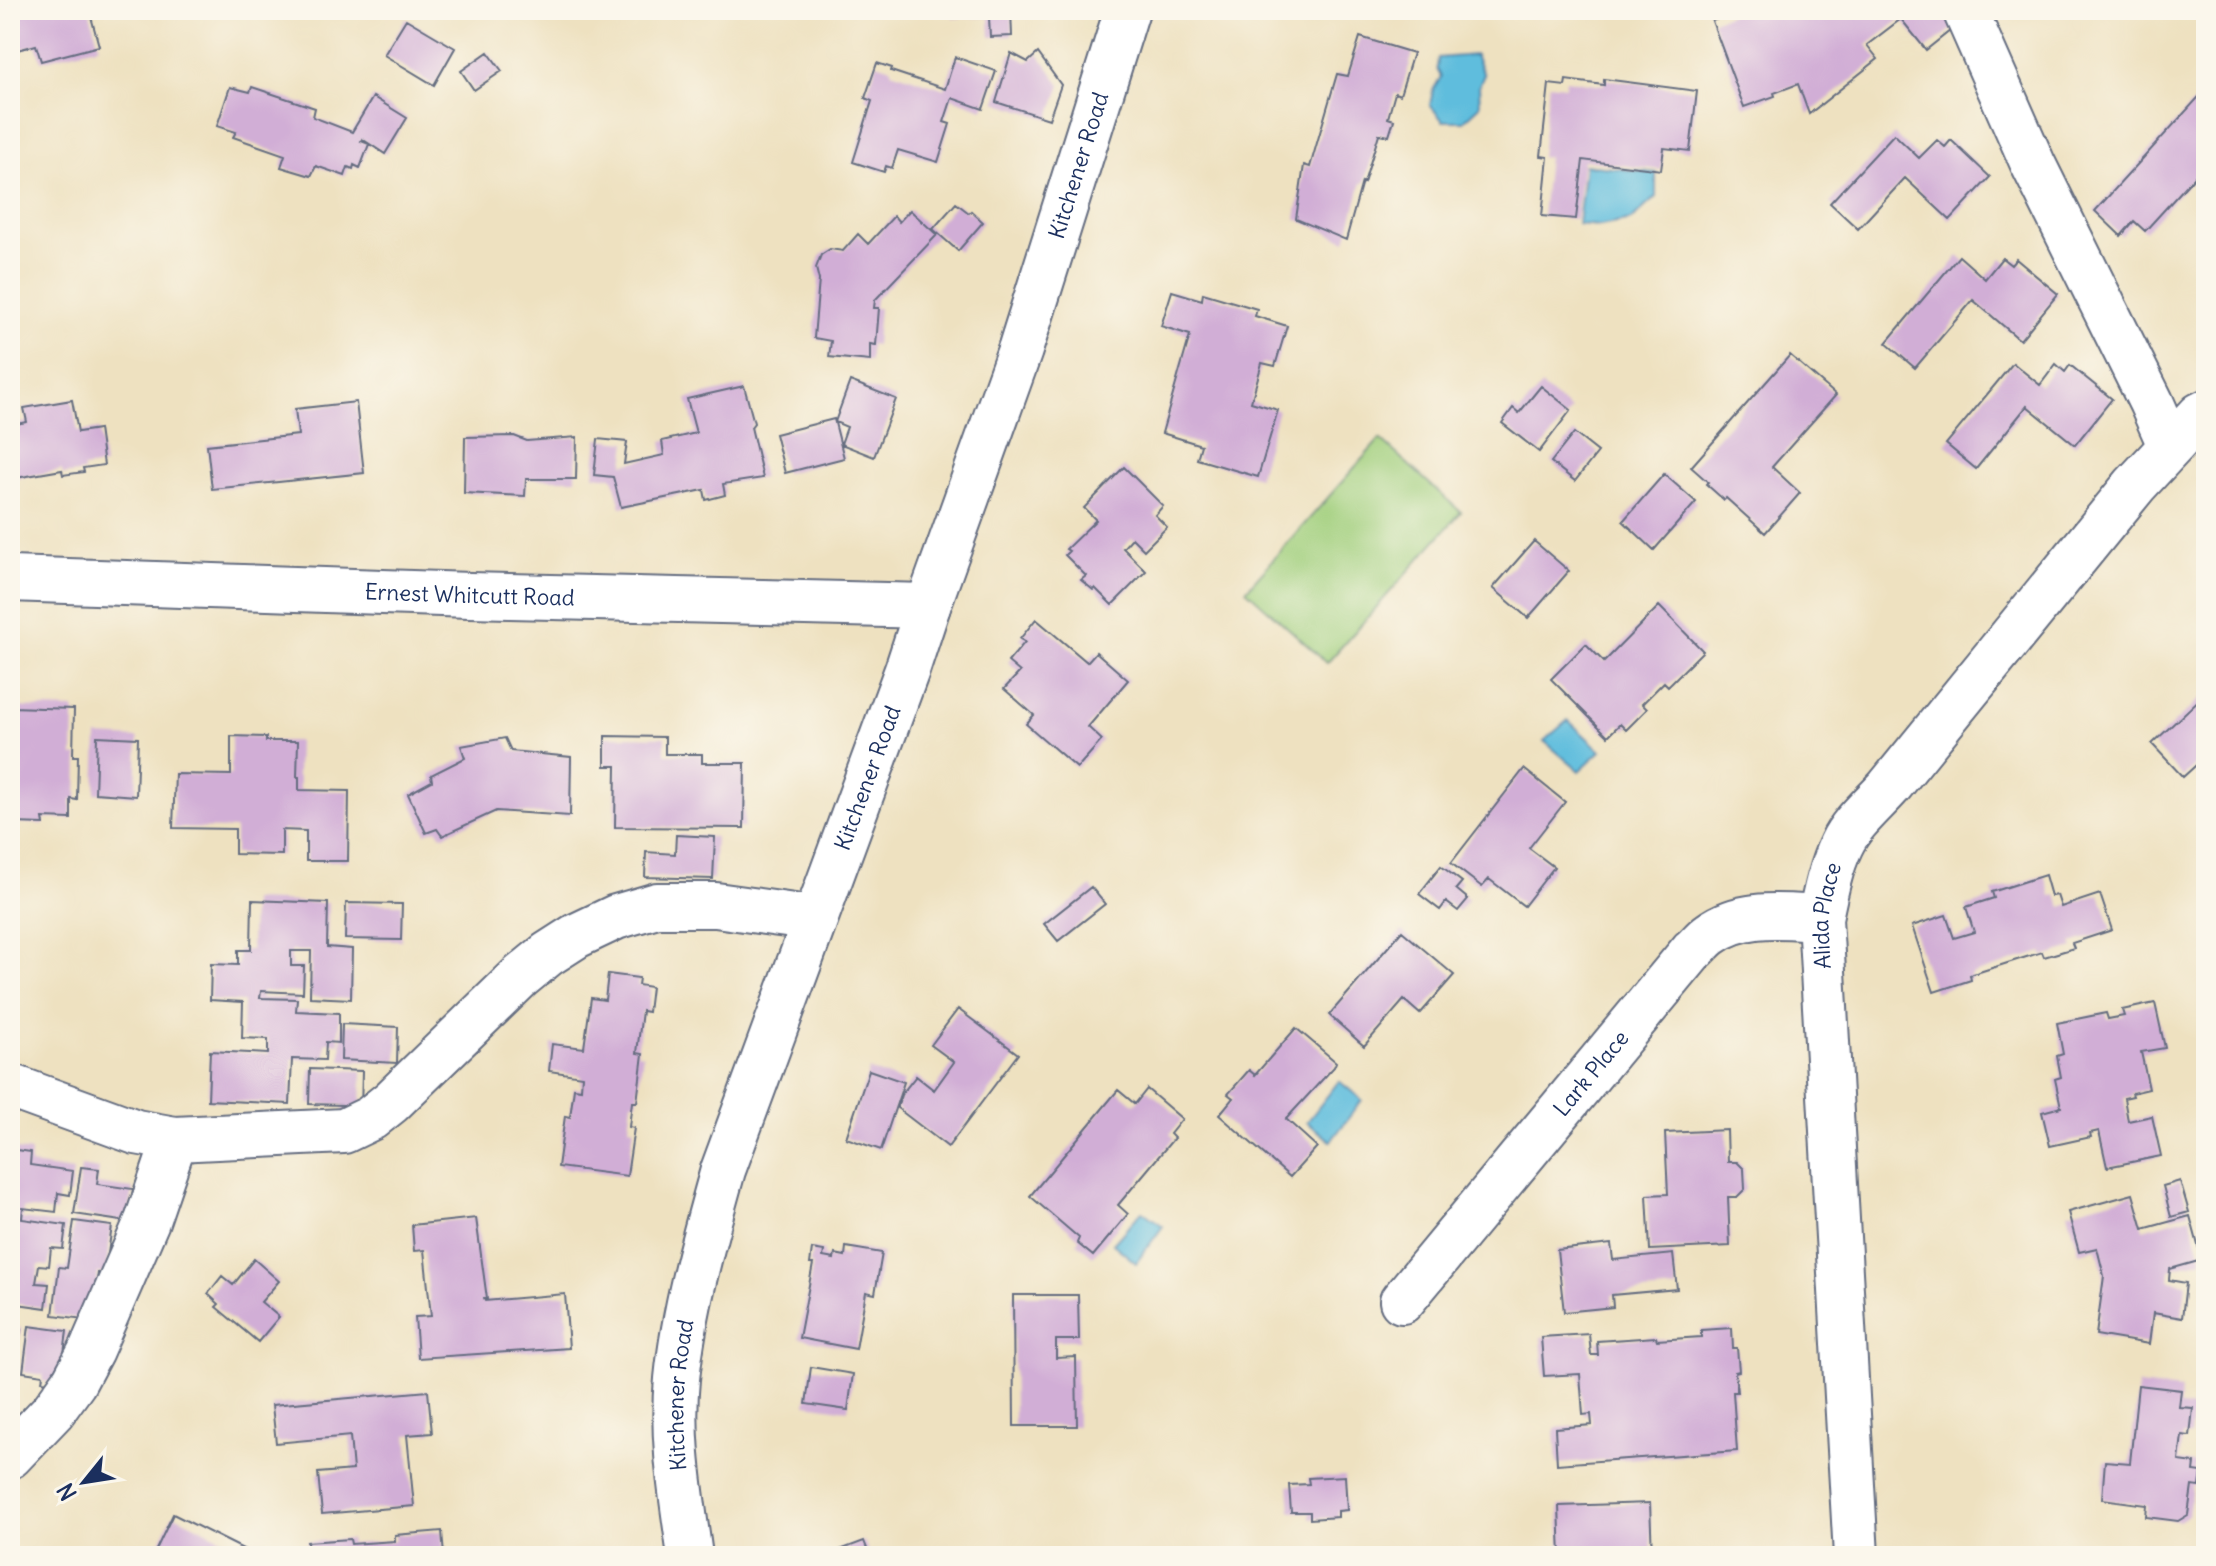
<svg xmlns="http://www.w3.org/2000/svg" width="2216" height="1566" viewBox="0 0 2216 1566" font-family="Delius,sans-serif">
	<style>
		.green { fill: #a1cf7d; stroke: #5e7f6e; stroke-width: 2 }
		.water { fill: #5fbddd; stroke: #3d769e; stroke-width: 2 }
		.building { fill: #d1aed6 }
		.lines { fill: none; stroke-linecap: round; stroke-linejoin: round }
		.minor-casing { stroke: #656d80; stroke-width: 48 }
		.minor { stroke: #fff; stroke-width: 44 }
		.labels { text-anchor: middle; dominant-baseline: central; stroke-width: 7; stroke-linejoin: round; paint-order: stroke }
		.street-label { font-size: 22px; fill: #1b2f5e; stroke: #fbf7ec }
	</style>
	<rect width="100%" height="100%" fill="#fbf7ec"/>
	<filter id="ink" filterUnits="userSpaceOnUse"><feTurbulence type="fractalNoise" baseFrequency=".0125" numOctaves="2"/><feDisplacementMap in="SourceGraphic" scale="16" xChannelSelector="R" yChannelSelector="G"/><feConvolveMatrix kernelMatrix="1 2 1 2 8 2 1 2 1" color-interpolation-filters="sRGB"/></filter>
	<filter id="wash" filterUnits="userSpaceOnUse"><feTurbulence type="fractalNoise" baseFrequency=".006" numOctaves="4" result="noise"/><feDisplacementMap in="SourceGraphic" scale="32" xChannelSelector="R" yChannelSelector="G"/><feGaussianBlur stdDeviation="1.8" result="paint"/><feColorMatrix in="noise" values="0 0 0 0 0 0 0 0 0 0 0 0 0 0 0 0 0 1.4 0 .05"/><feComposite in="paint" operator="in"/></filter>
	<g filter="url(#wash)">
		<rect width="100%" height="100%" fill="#eee1c0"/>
		<path class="green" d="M1380,439L1461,512L1327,663L1246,590Z"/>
		<path class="water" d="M1475,55L1484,75L1479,85L1480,106L1464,121H1443L1430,105L1433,90L1441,77L1437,69L1438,58Z
			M1585,165L1656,173V197L1631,220L1600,226L1578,224Z
			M1568,720L1601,751L1579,771L1544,741Z
			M1339,1081L1362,1100L1331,1141L1307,1122Z
			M1142,1211L1163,1226L1136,1263L1113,1244Z"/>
		<g id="blocks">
			<path class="building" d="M10,10H99L90,13L99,46L41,61L36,45L10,52Z
				M953,10H1011L1012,36L990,37L989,17L953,18Z
				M1742,10H1959L1966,18L1926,50L1901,19L1867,45L1878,59L1809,114L1798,84L1774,93L1775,96L1744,107L1712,21Z
				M406,19L455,48L434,85L384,55Z
				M1360,37L1413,53L1400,95L1395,93L1388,118L1394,120L1389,136L1379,134L1364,183L1362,182L1346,240L1296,219L1304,165L1310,167L1337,74L1348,76Z
				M488,52L502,71L474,90L461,71Z
				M1011,53L1028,62L1038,53L1061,85L1049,119L996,102Z
				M955,57L996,71L983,109L952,98L944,122L950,124L938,162L898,150L892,168L886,166L884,172L853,162L872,101L865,98L877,63L892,68L891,71L945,89Z
				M1604,79L1697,91L1690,151L1664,148L1661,170L1583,160L1576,219L1542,216L1548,157L1541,156L1549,84L1565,86L1566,80L1604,85Z
				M230,87L250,92L252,87L315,108L313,117L352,132L373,97L407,118L385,154L362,139L361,141L369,144L360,168L354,165L353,169L348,167L345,176L316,166L311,176L281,167L285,155L233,137L236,132L217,126Z
				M2206,89V164L2145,231L2134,221L2121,236L2095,211Z
				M1894,134L1919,158L1937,140L1945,147L1951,140L1990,177L1950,220L1905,178L1858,229L1830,203Z
				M956,203L969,213L971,211L983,222L958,251L933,229Z
				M910,210L937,235L875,300L874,308H879L876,345L870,344V361L829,357L831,341L814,338L819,280L816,268L821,255L830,249L843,251L858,234L868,244L894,216L899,222Z
				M1959,256L1985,279L2002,258L2011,265L2016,259L2058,294L2020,340L1973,300L1915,368L1886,343Z
				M1172,291L1202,300L1203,293L1257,309L1255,316L1287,326L1275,366L1262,363L1251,402L1278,410L1258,477L1197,459L1201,445L1162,433L1190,335L1161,326Z
				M1790,355L1836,395L1772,467L1800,493L1765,533L1726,498L1724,500L1706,484L1708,482L1691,467Z
				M2013,363L2040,385L2056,364L2065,372L2070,365L2112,399L2075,445L2027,406L1976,469L1946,444Z
				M850,381L896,399L874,457L841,444L847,427L835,422Z
				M744,386L754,423L751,427L763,478L723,484L725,495L706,500L704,490L621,507L613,477L594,475L598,439L627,442L624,464L664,455L662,441L696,433L687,399Z
				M1541,386L1571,410L1539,452L1502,423L1513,408L1519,413Z
				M72,400L78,432L99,429L104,465L83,468L84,472L63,475L62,470L10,479V425L27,422L24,408Z
				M356,402L364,473L212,489L207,445L298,435L295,409Z
				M834,419L844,458L785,473L775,434Z
				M1574,433L1598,452L1575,481L1551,462Z
				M514,436L527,441L577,437L576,479H526L525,496L464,493L465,437Z
				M1124,467L1163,506L1155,515L1167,527L1144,550L1132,538L1123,548L1146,571L1112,605L1095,588L1093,590L1081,580L1086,576L1065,555L1069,551L1066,549L1096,520L1084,508Z
				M1664,474L1696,502L1654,550L1623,521Z
				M1534,541L1569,571L1528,618L1493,588Z
				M1659,606L1703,651L1668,686L1664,682L1642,704L1647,709L1626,730L1620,724L1608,736L1551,679L1586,644L1604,662Z
				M1036,619L1087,662L1096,652L1128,680L1088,727L1102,740L1077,768L1026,724L1034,715L1004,689L1020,672L1008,662L1025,642L1020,639Z
				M2206,693V756L2183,777L2152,744Z
				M10,707L74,709L73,756H78L77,800L71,799V819L43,818L44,824L15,823L16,817H10Z
				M97,736L138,738L136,796L95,793Z
				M231,736L266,737V741H298L297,777H299V790L349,791L348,861H306V831L282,830V855L235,854V829L173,828L175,774L231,775Z
				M605,736L665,737V754H702V763H745L744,828L615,827L616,766H605Z
				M505,738L511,751L571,757L570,816L496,811L442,836L437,829L426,833L408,794L432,781L431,775L465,758L461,746Z
				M1524,769L1565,802L1529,848L1554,867L1524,906L1489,879L1482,887L1451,863Z
				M676,835L715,837L713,879L645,877L646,852L675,854Z
				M1441,866L1462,882L1456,889L1468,899L1458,911L1446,902L1440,910L1419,894Z
				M2045,875L2051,896L2057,895L2061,907L2100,894L2112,930L2072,943L2074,948L2044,957L2042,952L1970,975L1971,980L1934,992L1912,926L1946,915L1954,938L1974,932L1966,907L1994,898L1992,892Z
				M1091,887L1105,904L1058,941L1044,924Z
				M252,900L328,903L327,947L352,949L351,999L310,997L311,951H291V966H304L303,993L261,991L260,998L297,999L296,1011L339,1013V1043L326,1042L325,1060L292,1059L290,1104L208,1100L210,1051L268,1054V1039L242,1038L243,1002L210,1000L211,964L238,965V950H251Z
				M346,903L402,904L401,940L345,939Z
				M1402,931L1454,975L1420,1014L1404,1000L1364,1046L1329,1015Z
				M608,974L639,978L638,985L651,987L648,1012L642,1011L637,1053L643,1054L637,1102H632L629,1127L634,1128L627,1176L558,1167L565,1116L570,1117L574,1088L581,1089L582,1076L549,1071L552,1044L584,1048L591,998L605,1000Z
				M2155,1003L2165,1048L2141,1052L2149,1089L2132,1093L2133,1096L2124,1098L2128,1121L2152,1116L2161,1156L2107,1167L2099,1131L2090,1133L2091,1137L2050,1146L2042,1112L2061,1107L2055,1079L2061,1077L2057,1056L2063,1054L2057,1023L2106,1013L2108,1019L2124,1016L2122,1010Z
				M958,1009L1018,1054L948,1147L897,1108L901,1095L916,1076L934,1090L954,1062L931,1045Z
				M342,1024L398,1027L397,1063L341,1060Z
				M1296,1028L1336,1062L1334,1067L1286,1119L1317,1147L1290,1177L1219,1115L1233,1098L1228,1094L1249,1070L1255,1075Z
				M310,1069L362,1071L361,1112L343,1111V1105L309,1104Z
				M869,1070L904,1082L881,1150L846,1138Z
				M1147,1089L1182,1119L1170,1134L1174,1138L1118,1205L1128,1214L1093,1256L1077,1243L1079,1238L1030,1196L1118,1090L1135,1104Z
				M1727,1130L1728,1162H1737L1744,1169L1745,1189L1737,1197H1728L1730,1246L1650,1250L1647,1195L1668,1194L1665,1133Z
				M10,1149L31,1152L30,1165L73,1171L70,1195L58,1193L56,1212L23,1208L22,1219L66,1225L63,1249L51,1248L49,1266L39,1265L36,1283L49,1284L46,1308L10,1303Z
				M81,1167L99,1169L97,1184L133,1189L128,1222L74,1214Z
				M2180,1181L2189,1212L2171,1217L2163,1186Z
				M2133,1194L2143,1229L2190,1216L2202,1260L2170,1269L2169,1280L2186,1283L2182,1318L2153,1313L2149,1344L2096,1335L2104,1276L2097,1248L2079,1252L2068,1212Z
				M476,1218L487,1299H484L485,1301L565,1294L569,1348L418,1358L415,1317L431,1316L424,1250L414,1251L412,1225Z
				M74,1221L112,1226L105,1274L98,1273L91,1320L53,1315L59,1267L67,1268Z
				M1611,1244L1613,1260L1673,1254L1677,1289L1612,1295L1613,1307L1564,1312L1557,1250Z
				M846,1247L882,1253L875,1294L866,1292L856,1349L799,1338L813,1264H810L812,1249L824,1251L823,1257L834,1259L835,1254L845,1256Z
				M254,1259L279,1281L261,1302L279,1317L258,1342L216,1307L219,1304L208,1294L222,1276L233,1285Z
				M1013,1295H1078L1079,1340H1056V1358L1076,1357L1077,1426H1014Z
				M29,1326L67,1331L60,1384L42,1381L43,1375L23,1372Z
				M10,1327L21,1328L17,1354L10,1353Z
				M1732,1328L1733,1348H1737L1739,1371L1735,1372L1737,1392H1733L1737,1451L1557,1464L1555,1428L1592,1425L1591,1414L1583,1415L1580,1374L1544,1376L1541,1337L1589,1334L1591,1355H1598L1597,1341L1656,1337L1657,1340L1701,1337V1330Z
				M811,1367L853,1374L848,1410L806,1404Z
				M2138,1385L2181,1390L2179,1407L2193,1408L2190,1436L2182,1435L2179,1461L2195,1463L2194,1471L2202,1472L2200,1487L2192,1486L2188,1515L2178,1521L2146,1517L2147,1505L2102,1499L2105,1461L2130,1463Z
				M428,1391L432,1433L407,1435L414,1506L322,1514L318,1473L353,1470L350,1436L276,1443L272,1405Z
				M1345,1476L1347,1510L1338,1511V1517L1310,1519V1512H1291L1289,1485L1309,1484L1308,1478Z
				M1650,1503L1652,1554L1561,1556L1559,1506Z
				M173,1514L257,1556H153Z
				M442,1531L444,1556H308L307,1542L350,1539L351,1544L395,1541V1535Z
				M864,1541L870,1556H824Z"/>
		</g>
	</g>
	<g filter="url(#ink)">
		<use href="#blocks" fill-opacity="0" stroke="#656d80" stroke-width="2"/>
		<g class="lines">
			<g class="minor-casing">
				<g id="minor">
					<path d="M1965,10L2033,164L2151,402L2170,445"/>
					<path id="s1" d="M10,579L470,595L928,606"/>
					<path d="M10,1086L136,1132L175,1139L344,1131L371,1118L391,1102L520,977L548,954L576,936L616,917L657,905H716L815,919"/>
					<path id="s2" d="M1402,1301L1692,951C1698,946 1704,938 1710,934C1742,910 1783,916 1820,918"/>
					<path d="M10,1456L53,1411L74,1382L91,1350L147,1221L175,1139"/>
					<path id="s3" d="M690,1556C682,1498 671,1438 677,1379C684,1309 704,1238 723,1170L907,670L928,606L1020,350L1127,10"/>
					<path id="s4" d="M1856,1556L1820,918C1825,894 1830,868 1841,845C1851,823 1873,805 1889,787L2135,485L2200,415L2206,412"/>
				</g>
			</g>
			<use href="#minor" class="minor"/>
		</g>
	</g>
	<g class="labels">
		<g class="street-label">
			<text stroke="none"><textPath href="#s3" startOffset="1458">Kitchener Road</textPath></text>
			<text stroke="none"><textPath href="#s1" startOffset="460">Ernest Whitcutt Road</textPath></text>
			<text stroke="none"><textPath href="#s3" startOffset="810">Kitchener Road</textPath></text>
			<text stroke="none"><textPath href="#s4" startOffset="642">Alida Place</textPath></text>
			<text stroke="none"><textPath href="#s2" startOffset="296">Lark Place</textPath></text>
			<text stroke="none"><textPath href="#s3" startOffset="162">Kitchener Road</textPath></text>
		</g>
	</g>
	<rect width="2216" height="1566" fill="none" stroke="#fbf7ec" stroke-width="40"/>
	<g transform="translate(84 1482) rotate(240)" stroke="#fbf7ec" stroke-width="6" paint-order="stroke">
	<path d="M0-6L14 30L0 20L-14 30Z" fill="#1b2f5e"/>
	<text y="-12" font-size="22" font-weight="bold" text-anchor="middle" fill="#1b2f5e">N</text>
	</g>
</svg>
